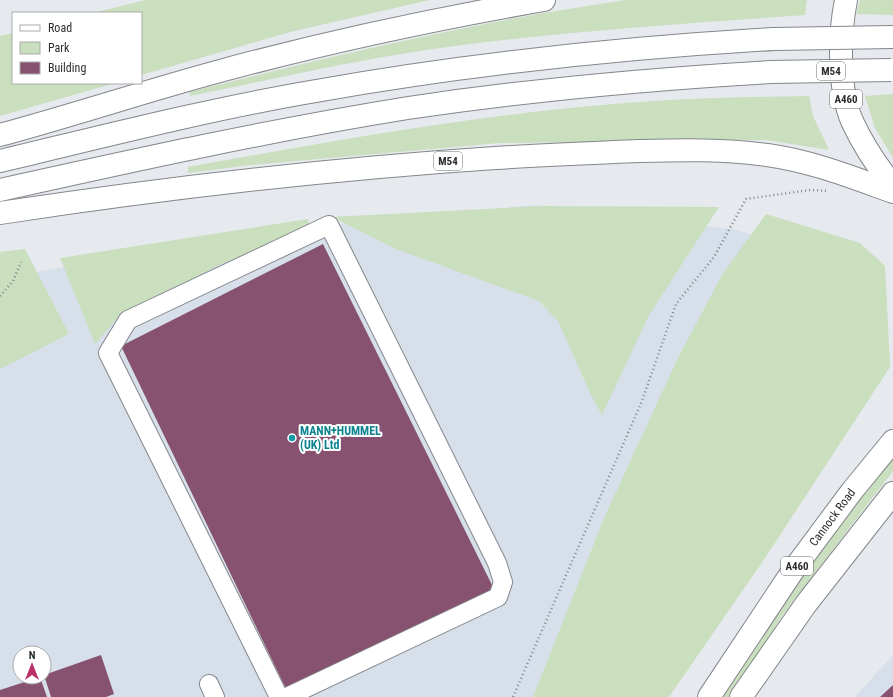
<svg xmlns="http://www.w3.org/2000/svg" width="893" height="697" viewBox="0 0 893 697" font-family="'Roboto Condensed',sans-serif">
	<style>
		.built { fill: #d6dfea; fill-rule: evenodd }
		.green { fill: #c9dfbd }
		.building { fill: #87526f }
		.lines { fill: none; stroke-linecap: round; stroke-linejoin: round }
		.minor-casing { stroke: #83878b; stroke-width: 20 }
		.highway-casing { stroke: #83878b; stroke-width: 24 }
		.path { stroke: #85888b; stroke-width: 2.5; stroke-dasharray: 1 3; stroke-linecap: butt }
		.minor { stroke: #fff; stroke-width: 18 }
		.highway { stroke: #fff; stroke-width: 22 }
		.highway-bridge-casing { stroke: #83878b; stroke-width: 24; stroke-linecap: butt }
		.highway-bridge { stroke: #fff; stroke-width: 22 }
		.culture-dot { fill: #0f9aa8; stroke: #fff; stroke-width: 1.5 }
		.labels { text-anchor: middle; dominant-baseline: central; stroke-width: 4; stroke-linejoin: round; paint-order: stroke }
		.shield { fill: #fff; stroke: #6b6c6d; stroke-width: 1 }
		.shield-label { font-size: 11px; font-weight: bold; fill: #2b2d2f }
		.culture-label { font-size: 12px; font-weight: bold; fill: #0d838f; stroke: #fff; text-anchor: start }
		.street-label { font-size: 12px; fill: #2b2d2f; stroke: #fff }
	</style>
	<rect width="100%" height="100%" fill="#e6e9ee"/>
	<path class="built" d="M535,205L737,230L863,272L656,697H0V285L36,272L273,230ZM20,653H44V677H20Z
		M893,655V697H855Z"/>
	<path class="green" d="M146,0H430L294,31L141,75V13H93Z
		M626,0H807L805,15C679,24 552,32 426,50C347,62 268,80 190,96L189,92C333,56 478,21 626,0Z
		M860,0H893V15L856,14Z
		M13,33V83H115L0,116V36Z
		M893,94V158L875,128L865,96Z
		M809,96L813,116L829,150L767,140L500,143L250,165L188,173V167C333,141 479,114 626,103C687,98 748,97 809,96Z
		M541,206L719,207L649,315L602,415L590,393L558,321L539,301L396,249L332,217Z
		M766,214L860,243L885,266L890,367L765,558L669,697H533L604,518L679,356L722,275Z
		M308,219L309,227L217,266L121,314L95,344L60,258Z
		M25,249L69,334L0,369V252Z
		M893,456V471L782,616L730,697H719L829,536Z"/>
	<path class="building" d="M323,244L494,589L286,689L121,346Z
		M101,655L114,694L106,697H51L44,675Z
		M40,677L47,697H0V690Z
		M893,685V697H880Z"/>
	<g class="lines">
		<g class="minor-casing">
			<path id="minor" d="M209,684L215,697
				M279,697L108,353L128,320L329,225L497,563L503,582L498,597L287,697"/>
		</g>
		<g class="highway-casing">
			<g id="highway">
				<path d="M846,0C839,35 838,88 852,121C863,145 877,166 893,186"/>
				<path d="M0,135C74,115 146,91 220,71C327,42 435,19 544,0"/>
				<path d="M0,161C105,136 210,109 316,91C468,64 620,48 774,39"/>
				<path d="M0,190C135,160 271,130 408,108C529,90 650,79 771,72"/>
				<path d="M0,213C165,188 329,169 495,158C544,155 592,153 640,151C682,150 725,149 767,155C811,161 851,177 893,192"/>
				<path id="s1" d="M709,697L794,569L852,491L893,441"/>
				<path d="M741,697L806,604L893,493"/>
			</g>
		</g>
		<path class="path" d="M0,296L13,281L21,262
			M513,697L642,401L676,304L714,257L746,199L810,190L829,191"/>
		<use href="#minor" class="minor"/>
		<use href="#highway" class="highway"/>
		<g class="highway-bridge-casing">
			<path id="highway-bridge" d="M774,39L893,37
				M771,72L891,70"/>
		</g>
		<use href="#highway-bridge" class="highway-bridge"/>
	</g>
	<circle class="culture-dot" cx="292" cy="438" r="4"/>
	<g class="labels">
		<g class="shield">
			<rect x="817" y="62" width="28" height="18" rx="3"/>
			<rect x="830" y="90" width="32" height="18" rx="3"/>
			<rect x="434" y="152" width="28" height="18" rx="3"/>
			<rect x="781" y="557" width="32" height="18" rx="3"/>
		</g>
		<g class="shield-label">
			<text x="831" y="71">M54</text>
			<text x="846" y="99">A460</text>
			<text x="448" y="161">M54</text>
			<text x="797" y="566">A460</text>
		</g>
		<g class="culture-label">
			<text x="300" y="431">MANN+HUMMEL<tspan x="300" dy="14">(UK) Ltd</tspan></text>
		</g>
		<g class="street-label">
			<text stroke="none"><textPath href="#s1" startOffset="218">Cannock Road</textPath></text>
		</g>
	</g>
	<rect x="12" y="12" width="130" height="72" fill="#ffffff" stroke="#aaabac"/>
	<rect x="20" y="25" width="20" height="6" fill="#ffffff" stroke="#aaabac"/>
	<text x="48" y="32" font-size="12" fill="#2b2d2f">Road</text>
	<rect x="20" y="42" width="20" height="12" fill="#c9dfbd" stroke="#aaabac"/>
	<text x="48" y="52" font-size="12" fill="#2b2d2f">Park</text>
	<rect x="20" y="62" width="20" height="12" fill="#87526f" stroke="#aaabac"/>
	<text x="48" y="72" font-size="12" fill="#2b2d2f">Building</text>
	<g transform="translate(32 665)"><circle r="19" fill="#ffffff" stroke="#aaabac"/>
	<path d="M0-3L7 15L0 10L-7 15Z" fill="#bb3068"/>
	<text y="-6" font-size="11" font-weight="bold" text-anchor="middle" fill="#2b2d2f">N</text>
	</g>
</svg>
